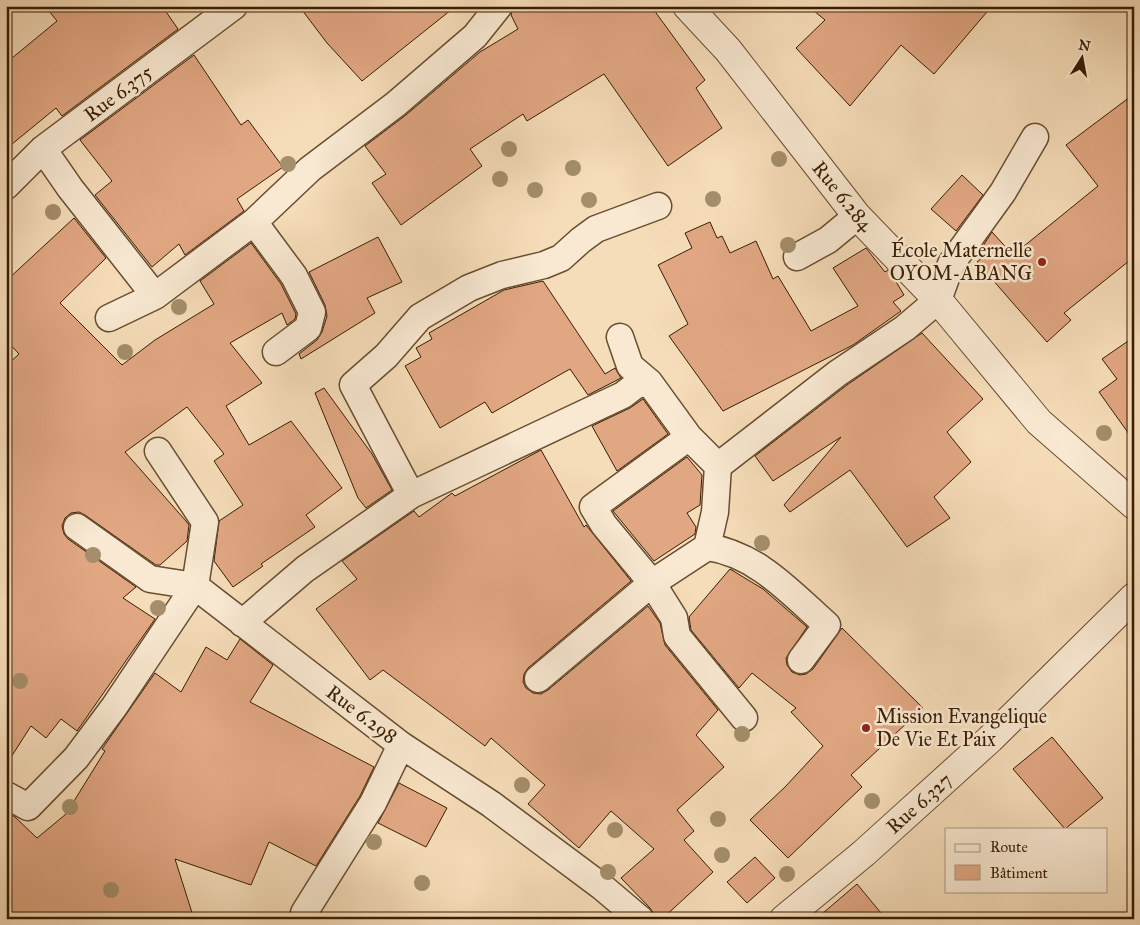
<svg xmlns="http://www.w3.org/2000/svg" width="1140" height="925" viewBox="0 0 1140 925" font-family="'IM FELL Great Primer',serif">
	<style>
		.building { fill: #e1a783; stroke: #381d02 }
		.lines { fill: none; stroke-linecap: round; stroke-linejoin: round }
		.minor-casing { stroke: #684d30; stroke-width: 29 }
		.tertiary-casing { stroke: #684d30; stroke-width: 30 }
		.minor { stroke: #f9e9d2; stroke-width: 26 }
		.tertiary { stroke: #f9e9d2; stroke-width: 28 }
		.tree { fill: #a48e6b }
		.poi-dot { fill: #8f2418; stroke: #f9e9d2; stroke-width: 2 }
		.labels { text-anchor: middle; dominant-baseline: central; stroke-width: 5; stroke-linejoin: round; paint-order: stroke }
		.street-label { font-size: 20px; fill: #381d02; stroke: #f9e9d2 }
		.poi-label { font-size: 20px; fill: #381d02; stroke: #f9e9d2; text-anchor: end }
	</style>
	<rect width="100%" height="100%" fill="#f6ddb9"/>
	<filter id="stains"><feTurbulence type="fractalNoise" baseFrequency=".004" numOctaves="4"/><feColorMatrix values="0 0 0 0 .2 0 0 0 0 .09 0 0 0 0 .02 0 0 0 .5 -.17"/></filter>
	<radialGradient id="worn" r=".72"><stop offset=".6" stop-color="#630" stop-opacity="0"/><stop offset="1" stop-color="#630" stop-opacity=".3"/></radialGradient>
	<path class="building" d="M45,6H162L178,29L62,116L56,108L6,149V63L57,21Z
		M299,6H456L362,81L327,43Z
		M514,6H651L705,80L696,88L722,128L668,166L604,74L527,121L523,114L470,149L482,166L401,225L372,183L386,174L365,146L406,115L480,52L518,29L511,15Z
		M808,6H992L934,74L901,45L850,106L796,48L825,20Z
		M194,55L241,125L248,120L283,167L237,199L244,211L185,255L179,244L152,267L95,195L112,181L80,140Z
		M1134,94V257L1064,313L1071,320L1047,342L977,262L984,256L979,252L992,232L1013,255L1098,186L1066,145Z
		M962,175L983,195L956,231L931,209Z
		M74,218L106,258L60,303L122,365L155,340L214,304L200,281L251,243L281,284L296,314L295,319L287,325L282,313L230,343L262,383L226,406L249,445L291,421L342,488L306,515L315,527L261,564L263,566L233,587L214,561L219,521L243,505L214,461L224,454L187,407L125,452L186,521L189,525L187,541L160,565H156L85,515L79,512L71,513L65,518L62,526L64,534L68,539L136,587L123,598L155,619L77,731L61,719L46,738L31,726L6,765V366L19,354L6,340V281Z
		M710,222L717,238L722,236L730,253L756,241L773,279L778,276L811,331L858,306L833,268L866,248L885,272L888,270L892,275L904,295L893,302L901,311L853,345L723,411L669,336L688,324L658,265L692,248L685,233Z
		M378,237L402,282L367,298L375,313L301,359L299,354L317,340L322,332L327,316L325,305L309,272Z
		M543,281L605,374L615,368L621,378L588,395L570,369L492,413L485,402L440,428L405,366L421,357L416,348L432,339L429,333L504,290Z
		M922,333L983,399L947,432L971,462L934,497L950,518L907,547L850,470L790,512L784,505L841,437L773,481L755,456L847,385Z
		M1134,337V441L1099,392L1117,379L1102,359Z
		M324,388L372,454L392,490L366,508L358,498L315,393Z
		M643,399L668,434L617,471L592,426L630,408Z
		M541,450L584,527L586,525L631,581L528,668L524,674L523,682L526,688L533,693L541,694L548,690L648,606L660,623L665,645L718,710L696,735L724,767L677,810L694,831L684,840L713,872L662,919H657L650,908L621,878L654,849L611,811L579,848L528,804L545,785L491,738L485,746L383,670L370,680L316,609L357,579L342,561L414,511L419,517L452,493L455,496Z
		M687,457L702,475L700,505L687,513L696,527L695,534L654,561L613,511Z
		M730,569L763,589L807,627L786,658L787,665L792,672L800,675L806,674L813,669L842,628L923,708L851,775L862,787L788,858L750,820L785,787L823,746L791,712L796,708L752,673L739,688L691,630L689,617Z
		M240,639L273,665L250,702L374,767L360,796L316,866L269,842L251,885L175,859L194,919H6V812L15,817L37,838L66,814L105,751L102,749L155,673L181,692L206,647L227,660Z
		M1052,737L1103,798L1065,829L1013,769Z
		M399,783L447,808L426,847L378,823Z
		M755,857L775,878L747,903L727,882Z
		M857,884L886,919H816Z"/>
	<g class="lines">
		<g class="minor-casing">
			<path id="minor" d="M43,149L70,188L155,296L254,222L310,169L396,104L475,36L499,6
				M6,186L43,149L234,6
				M254,222L294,276L312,312L308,328L276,352
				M797,257L828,240L857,216
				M109,318L155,296
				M620,337L630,366L649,382
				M689,437L593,507L604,525L652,583L674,618L677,636L744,718
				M718,466L838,373L905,328L938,300L951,264L1003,192L1035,137
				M411,495L353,385L386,356L420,317L469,288L502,275L544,265L561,258L581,240L596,229L658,206
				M77,527L150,579L195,586L401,745L491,804L601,886L640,919
				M707,547C757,554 791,593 827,625L801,660
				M242,623L305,569L411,495L623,395L636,385L649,382L689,437L718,466L715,512L707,547L652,583L538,679
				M6,795L28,807L76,758L114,707L195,586L205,522L158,451
				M304,913L373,803L401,745"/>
		</g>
		<g class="tertiary-casing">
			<path id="tertiary" d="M687,6L728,50L857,216L938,300L1039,422L1134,505
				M784,919L864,853L990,739L1134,597"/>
		</g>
		<use href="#minor" class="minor"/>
		<use href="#tertiary" class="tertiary"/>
	</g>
	<g class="tree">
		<circle cx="509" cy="149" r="8"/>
		<circle cx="779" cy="159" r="8"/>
		<circle cx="288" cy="164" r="8"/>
		<circle cx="573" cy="168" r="8"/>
		<circle cx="500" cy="179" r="8"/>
		<circle cx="535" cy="190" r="8"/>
		<circle cx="713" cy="199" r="8"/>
		<circle cx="589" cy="200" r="8"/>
		<circle cx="53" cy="212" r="8"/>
		<circle cx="788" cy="245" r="8"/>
		<circle cx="179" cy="307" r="8"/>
		<circle cx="125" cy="352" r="8"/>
		<circle cx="1104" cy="433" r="8"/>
		<circle cx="762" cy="543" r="8"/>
		<circle cx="93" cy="555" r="8"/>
		<circle cx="158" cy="608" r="8"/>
		<circle cx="20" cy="681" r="8"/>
		<circle cx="742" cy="734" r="8"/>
		<circle cx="522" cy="785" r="8"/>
		<circle cx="872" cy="801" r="8"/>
		<circle cx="70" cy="807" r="8"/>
		<circle cx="718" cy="819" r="8"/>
		<circle cx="615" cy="830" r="8"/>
		<circle cx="374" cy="842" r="8"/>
		<circle cx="722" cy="855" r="8"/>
		<circle cx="608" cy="872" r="8"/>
		<circle cx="787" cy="874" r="8"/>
		<circle cx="422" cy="883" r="8"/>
		<circle cx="111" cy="890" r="8"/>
	</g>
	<g class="poi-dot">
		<circle cx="1042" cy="262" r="5"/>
		<circle cx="866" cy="728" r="5"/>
	</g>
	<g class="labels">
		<g class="street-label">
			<text transform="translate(118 93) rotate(-37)">Rue 6.375</text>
			<text transform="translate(843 196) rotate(51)">Rue 6.284</text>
			<text transform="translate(362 714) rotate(37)">Rue 6.298</text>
			<text transform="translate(919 803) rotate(-42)">Rue 6.327</text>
		</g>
		<g class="poi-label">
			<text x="1032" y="250">École Maternelle<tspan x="1032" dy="23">OYOM-ABANG</tspan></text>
			<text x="876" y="716" text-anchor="start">Mission Evangelique<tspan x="876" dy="23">De Vie Et Paix</tspan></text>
		</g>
	</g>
	<rect width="1140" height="925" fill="none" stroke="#f6ddb9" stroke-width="25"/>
	<rect x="8" y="8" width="1125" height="910" fill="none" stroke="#381d02" stroke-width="2.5"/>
	<rect x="12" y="12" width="1115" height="900" fill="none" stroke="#381d02"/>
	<rect x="945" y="828" width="162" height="65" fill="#f9e9d2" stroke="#ac977f"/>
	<rect x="955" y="844" width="25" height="8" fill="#f9e9d2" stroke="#ac977f"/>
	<text x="990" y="852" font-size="15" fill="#381d02">Route</text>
	<rect x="955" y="865" width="25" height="15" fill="#e1a783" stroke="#ac977f"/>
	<text x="990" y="878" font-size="15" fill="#381d02">Bâtiment</text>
	<g transform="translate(1082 58) rotate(11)" stroke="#f9e9d2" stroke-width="4" paint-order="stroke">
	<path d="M0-4L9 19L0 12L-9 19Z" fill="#381d02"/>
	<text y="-8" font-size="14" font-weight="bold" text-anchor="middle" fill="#381d02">N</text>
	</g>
	<rect width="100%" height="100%" filter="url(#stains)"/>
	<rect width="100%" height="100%" fill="url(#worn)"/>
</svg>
